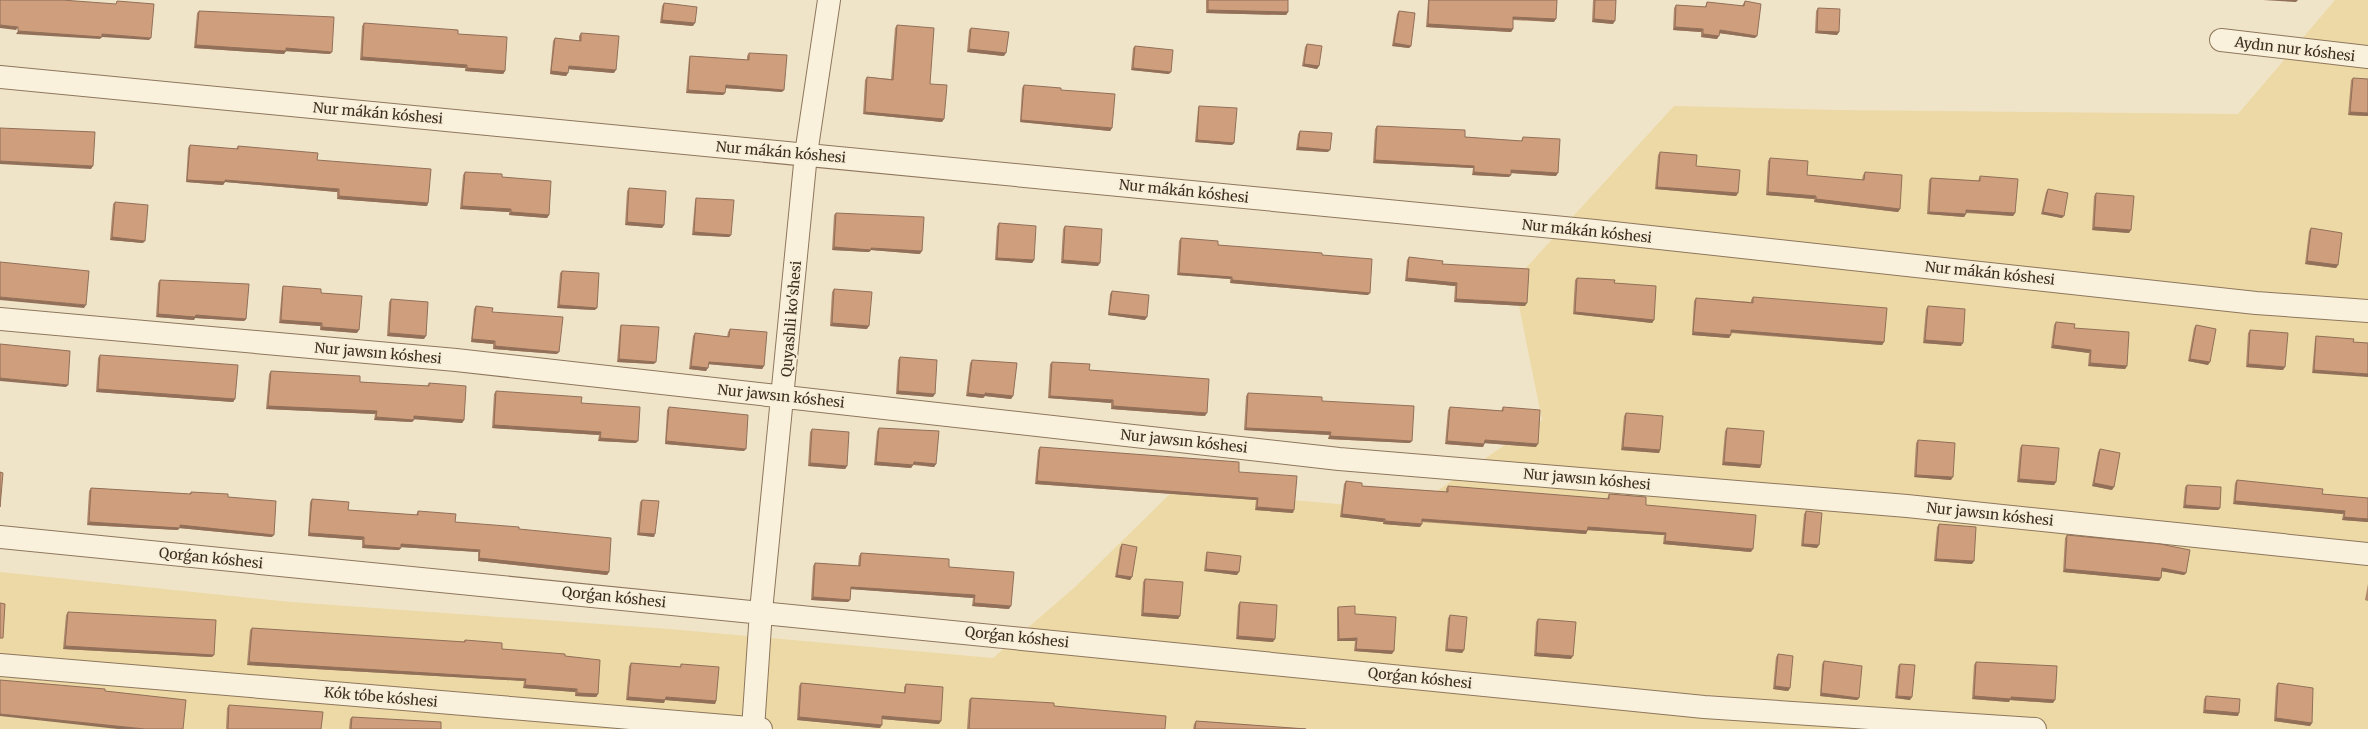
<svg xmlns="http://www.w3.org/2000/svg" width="2368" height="729" viewBox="0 0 2368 729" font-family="Merriweather,serif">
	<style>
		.sand { fill: #ecd9a5 }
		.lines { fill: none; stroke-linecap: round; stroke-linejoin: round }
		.minor-casing { stroke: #8d765c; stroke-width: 24 }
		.minor { stroke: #faf1dc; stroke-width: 22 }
		.wall { fill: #b2896c }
		.shaded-wall { fill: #916f58 }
		.building { fill: #cf9f7d; stroke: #916f58 }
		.labels { text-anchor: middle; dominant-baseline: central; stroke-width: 4; stroke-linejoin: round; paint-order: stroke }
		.street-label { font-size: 14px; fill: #3d2e20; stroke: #f7eed8 }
	</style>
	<rect width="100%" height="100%" fill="#f0e4c8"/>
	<path class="sand" d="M2335,0H2368V729H0V572L291,602L669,629L993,658L1075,587L1174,490L1409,510L1542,420L1514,281L1674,106L1837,110L2238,114Z"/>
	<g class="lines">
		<g class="minor-casing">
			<path id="minor" d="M2221,40L2368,57
				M0,77L1595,231L2256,303L2368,311
				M0,319L456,360L1339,459L1907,506L2368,554
				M0,537L1704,707L2035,729
				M0,665L761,729
				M753,729L761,611L806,154L829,0"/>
		</g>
		<use href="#minor" class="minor"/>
	</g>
	<path class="wall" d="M1206,0H1288V12L1286,15L1206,13Z
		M1428,0H1557L1554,22L1513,20V29L1511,32L1426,27Z
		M1593,0H1616L1613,24L1592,22Z
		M1745,1L1755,38L1719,33L1717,39L1701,37V32L1673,30L1674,8L1676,5L1705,7L1707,2L1742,6L1743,4Z
		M664,3L693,26L660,23L662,6Z
		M1818,8L1839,32L1837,35L1815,33L1816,11Z
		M199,11L330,54L286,51L284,54L194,48L197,13Z
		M1399,11L1411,46L1409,48L1392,46L1397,14Z
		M364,23L458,34L505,71L503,74L465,71V68L360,60L362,26Z
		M897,25L930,84L942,122L863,114L865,80L867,77L891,79L895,28Z
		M971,28L1004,56L967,52L969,30Z
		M581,33L614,73L568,69V73L566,76L550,74L553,41L555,38L579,41V36Z
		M1307,44L1319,66L1317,69L1302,66L1305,47Z
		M1135,46L1169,74L1131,70L1133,48Z
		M749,53L782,92L725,88V93L723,95L686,93L689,58L690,56L747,60V56Z
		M2353,78L2368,116L2348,115L2351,80Z
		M1024,85L1061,90L1112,128L1110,131L1020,122L1022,88Z
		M1199,106L1234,143L1232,145L1195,142L1198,108Z
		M1377,126L1465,137L1521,141L1523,137L1556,176L1511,173L1509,177L1472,175L1473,168L1373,163L1375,129Z
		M1300,131L1328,152L1296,150L1298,134Z
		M190,145L236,149L238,146L317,160L428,203L427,206L337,199V192L225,182L223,185L186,182L188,148Z
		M1660,152L1696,166L1738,193L1736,196L1655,189L1658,155Z
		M1770,158L1807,175L1862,180L1863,175L1865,172L1900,209L1898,212L1814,202V199L1766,195L1768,161Z
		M465,172L502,177L549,215L547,218L509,215V212L460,209L463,175Z
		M1980,176L2015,213L2013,216L1966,213L1964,217L1927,214L1929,180L1931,178L1978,181Z
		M629,188L664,225L662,228L625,225L627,191Z
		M2048,189L2062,218L2041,214L2046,192Z
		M2096,193L2129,233L2092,230L2094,196Z
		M696,198L731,235L729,237L692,235L695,201Z
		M115,202L143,243L110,240L113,204Z
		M836,213L920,254L871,250L869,252L832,250L834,215Z
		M999,223L1034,260L1032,263L995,260L997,226Z
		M1065,226L1098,266L1061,263L1063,229Z
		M2311,228L2338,265L2336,268L2305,264L2309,231Z
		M1181,238L1218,245L1322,255L1368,295L1230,283V279L1177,275L1179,241Z
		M1409,257L1442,264L1525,306L1454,302L1455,286L1405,281L1407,260Z
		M562,271L595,310L557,308L560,273Z
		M1577,278L1614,283L1654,320L1652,323L1573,314L1575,280Z
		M160,280L246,319L244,321L195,318L194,320L156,317L158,283Z
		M283,286L321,293L357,333L320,330V326L279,323L282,289Z
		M834,289L867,329L830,326L832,292Z
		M1112,291L1145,320L1108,315L1110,294Z
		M1753,297L1884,342L1882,345L1731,333L1729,338L1692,335L1694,301L1696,298L1751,302V300Z
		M391,299L424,339L387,336L389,302Z
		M476,306L557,354L493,349V344L471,342L474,309Z
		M1928,306L1961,346L1923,343L1926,309Z
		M2056,322L2127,366L2125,369L2088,366L2089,353L2051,348L2054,325Z
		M621,325L654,364L617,362L620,327Z
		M2196,325L2208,365L2188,361L2194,328Z
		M730,329L764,366L762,369L708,364L706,371L689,369L693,336L695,333L727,337L728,332Z
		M2250,330L2283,370L2246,367L2248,333Z
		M2316,336L2353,342L2312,373L2315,339Z
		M100,355L235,399L233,402L96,392L98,358Z
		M900,357L933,397L896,394L898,360Z
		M972,360L1013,396L1011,399L985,396L983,398L966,396L970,363Z
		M1052,362L1089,370L1205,416L1111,409V403L1048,398L1050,364Z
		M271,371L360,382L427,386L429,383L464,420L462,423L414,419L412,422L374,420L375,414L266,409L269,374Z
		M496,391L581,403L636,443L598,441L599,435L492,428L494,394Z
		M1248,393L1322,401L1410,443L1328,439L1329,435L1244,430L1246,396Z
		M669,407L744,451L665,444L667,410Z
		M1450,407L1501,411L1503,407L1536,447L1485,443L1483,447L1445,444L1448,410Z
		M1626,413L1660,450L1659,453L1621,450L1624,416Z
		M879,428L936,464L934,467L913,465L911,468L874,465L877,431Z
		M1727,428L1761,465L1760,468L1722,465L1725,431Z
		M812,429L847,466L845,469L808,466L810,432Z
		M1918,440L1951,480L1914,477L1916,443Z
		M2022,445L2056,482L2054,485L2017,482L2020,448Z
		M1040,447L1239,472L1293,513L1255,510L1256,500L1035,484L1038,450Z
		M2100,449L2112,490L2092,486L2098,452Z
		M2237,480L2322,494L2368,498V522L2342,520L2343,514L2233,504L2235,483Z
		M1346,481L1362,486L1446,492V489L1448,486L1607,499L1609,494L1646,505L1751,552L1663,544L1664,535L1588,530L1586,534L1422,522L1420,527L1383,524V522L1340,517L1344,484Z
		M2187,485L2220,508L2218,510L2183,508L2185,487Z
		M91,488L189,494L191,492L228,497L272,537L179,528L178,530L87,525L89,491Z
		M312,499L348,510L416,515L418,511L455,522L519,529L609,572L607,575L478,561V552L401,547L399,550L362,548V540L308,536L310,502Z
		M642,500L654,537L637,535L640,502Z
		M1806,511L1817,548L1801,546L1804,514Z
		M1939,524L1972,564L1934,561L1937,527Z
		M2067,535L2186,573L2184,575L2162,571L2159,581L2063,572L2065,538Z
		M1122,544L1132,577L1130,580L1115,577L1120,547Z
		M1207,552L1237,575L1204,571L1206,554Z
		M861,553L949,567L1009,609L972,606L973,598L851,589L850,600L848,602L811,600L813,566L815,563L858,566L859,556Z
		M1145,579L1180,616L1178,619L1141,616L1143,582Z
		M2368,584V601L2365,600Z
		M1240,602L1273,642L1236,639L1238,605Z
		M1338,607L1355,614L1392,654L1354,651L1355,641H1337V609Z
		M68,612L212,657L63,649L66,615Z
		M1450,615L1464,650L1462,653L1445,651L1448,618Z
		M1538,619L1571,659L1534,656L1536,622Z
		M252,628L463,642L465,640L502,649L565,656L598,694L596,697L575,696V692L523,688L524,681L247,665L250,630Z
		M1778,654L1790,688L1788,691L1773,689L1776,657Z
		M1824,661L1859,698L1857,700L1820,696L1822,664Z
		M1976,662L2053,703L2010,700L2009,702L1972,699L1974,665Z
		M631,663L680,667L681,664L716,701L715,704L665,700L664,703L626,700L629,666Z
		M1900,664L1910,700L1895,698L1898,666Z
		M801,683L904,693V687L906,684L939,724L882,719L880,728L797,720L799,686Z
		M2278,683L2312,723L2310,726L2274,721L2276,686Z
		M2206,696L2238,716L2203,713L2204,699Z
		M971,698L1054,706L1165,729H967L969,700Z
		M229,705L321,729H226L227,708Z
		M352,717L441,729H349L350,719Z
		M1196,721L1306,729H1193L1194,724Z"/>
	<path class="shaded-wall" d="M2263,0H2298L2296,2Z
		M1208,10L1288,12L1286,15L1206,13Z
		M1513,17L1556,19L1554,22L1512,19Z
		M1594,19L1615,21L1613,24L1592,22Z
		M662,20L695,23L693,26L660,23Z
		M1428,24L1513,29L1511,32L1426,27Z
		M0,25L18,27L16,30L0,28Z
		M1675,27L1703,29L1701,32L1673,30Z
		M1720,30L1757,36L1755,38L1718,33Z
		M18,31L102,34L151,38L149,40L102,37L100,39L16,34Z
		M1817,31L1839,32L1837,35L1815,33Z
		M1703,34L1719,36L1717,39L1701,37Z
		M1394,43L1411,46L1409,48L1392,46Z
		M196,45L286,51L284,54L194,48Z
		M286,48L332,52L330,54L284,51Z
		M969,49L1006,53L1004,56L967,52Z
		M362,57L467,65L465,68L360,60Z
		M1304,64L1319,66L1317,69L1302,66Z
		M569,66L616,70L614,73L567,69Z
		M467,68L505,71L503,74L465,71Z
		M1133,68L1171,72L1169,74L1131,70Z
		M551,71L568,73L566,76L550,74Z
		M726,85L784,90L782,92L724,88Z
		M688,90L725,93L723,95L686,93Z
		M865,112L944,119L942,122L863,114Z
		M2350,112L2368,113V116L2348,115Z
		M1021,120L1112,128L1110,131L1020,122Z
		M1197,140L1234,143L1232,145L1195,142Z
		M1298,147L1330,150L1328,152L1296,150Z
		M1375,160L1474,166L1473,168L1373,163Z
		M0,161L93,166L91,169L0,164Z
		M1511,170L1558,173L1556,176L1510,173Z
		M1474,172L1511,175L1509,177L1472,175Z
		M187,180H225L339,189L337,192L225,182L223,185L186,182Z
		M1657,187L1738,193L1736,196L1655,189Z
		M1768,192L1816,196L1814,199L1766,195Z
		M339,196L428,203L427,206L337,199Z
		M1816,199L1900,209L1898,212L1814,202Z
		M462,206L511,209L509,212L460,209Z
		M1966,210L2015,213L2013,216L1964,212Z
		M511,212L549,215L547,218L509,215Z
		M1929,212L1966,214L1964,217L1927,214Z
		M2043,212L2064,216L2062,218L2041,214Z
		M627,222L664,225L662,228L625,225Z
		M2094,227L2131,230L2129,233L2092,230Z
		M694,232L731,235L729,237L692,235Z
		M112,237L145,241L143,243L110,240Z
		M834,247L871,248L922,251L920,254L871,250L869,252L832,250Z
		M997,258L1034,260L1032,263L995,260Z
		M1063,260L1100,263L1098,266L1061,263Z
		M2307,261L2338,265L2336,268L2305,264Z
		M1179,273L1232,277L1230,279L1177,275Z
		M1407,278L1457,283L1455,286L1405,281Z
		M1232,280L1370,293L1368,295L1230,283Z
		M0,297L86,305L84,308L0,300Z
		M1456,299L1527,303L1525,306L1454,302Z
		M559,305L597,308L595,310L557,308Z
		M1575,312L1654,320L1652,323L1573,314Z
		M1109,313L1147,317L1145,320L1108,315Z
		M158,314L196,315L246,319L244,321L195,318L194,320L156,317Z
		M281,320L322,323L320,326L279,323Z
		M832,323L869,326L867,329L830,326Z
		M322,327L359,330L357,333L320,330Z
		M1731,330L1884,342L1882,345L1729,332Z
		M1693,332L1731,335L1729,338L1692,335Z
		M389,333L426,336L424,339L387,336Z
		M472,339L495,341L493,344L471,342Z
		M1925,340L1963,343L1961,346L1923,343Z
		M2053,345L2091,350L2089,353L2051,348Z
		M495,346L559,352L557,354L493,349Z
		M619,359L656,362L654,364L617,362Z
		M2190,359L2210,362L2208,365L2188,361Z
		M709,362L764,366L762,369L707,364Z
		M2090,363L2127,366L2125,369L2088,366Z
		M2248,364L2285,367L2283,370L2246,367Z
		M691,366L708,368L706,371L689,369Z
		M2314,370L2368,374V377L2312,373Z
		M0,378L68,385L66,387L0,381Z
		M98,389L235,399L233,402L96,392Z
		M898,391L935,394L933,397L896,394Z
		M968,393H985L1013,396L1011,399L985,396L983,398L966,396Z
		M1050,396L1113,400L1111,403L1048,398Z
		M268,406L377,411L375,414L266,409Z
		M1113,406L1207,413L1205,416L1111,409Z
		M414,416L464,420L462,423L412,419Z
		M376,417L414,420L412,422L374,420Z
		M494,425L601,432L599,435L492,428Z
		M1246,428L1331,432L1329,435L1244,430Z
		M1330,436L1412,441L1410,443L1328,439Z
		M600,438L638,441L636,443L598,441Z
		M1485,440L1538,444L1536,447L1483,443Z
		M666,441L746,449L744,451L665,444Z
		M1447,441L1484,444L1483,447L1445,444Z
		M1623,447L1660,450L1659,453L1621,450Z
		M876,462L913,465L911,468L874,465Z
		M914,462L936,464L934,467L912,464Z
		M1724,462L1761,465L1760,468L1722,465Z
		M810,463L847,466L845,469L808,466Z
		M1916,475L1953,477L1951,480L1914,477Z
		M2019,479L2056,482L2054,485L2017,482Z
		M1037,481L1258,498L1256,500L1035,484Z
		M2094,483L2114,487L2112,490L2092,486Z
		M2235,501L2345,511L2343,514L2233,504Z
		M2185,505L2220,508L2218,510L2183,508Z
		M1257,507L1294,510L1293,513L1255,510Z
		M1342,514L1385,519L1383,522L1340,517Z
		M2344,517L2368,519V522L2342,520Z
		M1422,519L1587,531L1586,534L1420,521Z
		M1385,521L1422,524L1420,527L1383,524Z
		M89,522L180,525L274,535L272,537L179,528L178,530L87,525Z
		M1588,527L1666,533L1664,535L1586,530Z
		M309,533L364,537L362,540L308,536Z
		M639,533L655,534L654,537L637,535Z
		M1665,541L1753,549L1751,552L1663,544Z
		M401,544L480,550L478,552L399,547Z
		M1803,544L1819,545L1817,548L1801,546Z
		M364,545L401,548L399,550L362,548Z
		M479,558L609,572L607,575L478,561Z
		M1936,559L1974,561L1972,564L1934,561Z
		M2162,568L2186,573L2184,575L2160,571Z
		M1206,569L1239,572L1237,575L1204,571Z
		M2065,569L2161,578L2159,581L2063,572Z
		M1117,575L1132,577L1130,580L1115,577Z
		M851,587L975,595L973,598L849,589Z
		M813,597L850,600L848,602L811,600Z
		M974,603L1011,606L1009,609L972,606Z
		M1143,613L1180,616L1178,619L1141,616Z
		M1238,636L1275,639L1273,642L1236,639Z
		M1357,638L1355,641H1337L1339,639Z
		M65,646L214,655L212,657L63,649Z
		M1356,649L1394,651L1392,654L1354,651Z
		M1447,649L1464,650L1462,653L1445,651Z
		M1536,653L1573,656L1571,659L1534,656Z
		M249,662L526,679L524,681L247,665Z
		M525,685L577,689L575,692L523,688Z
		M1775,686L1790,688L1788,691L1773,689Z
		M577,693L598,694L596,697L575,696Z
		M1821,693L1859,698L1857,700L1820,696Z
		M1897,696L1912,697L1910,700L1895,698Z
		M1974,696L2011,697L2055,700L2053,703L2010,700L2009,702L1972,699Z
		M628,697H666L716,701L715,704L665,700L664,703L626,700Z
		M2205,710L2239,713L2238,716L2203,713Z
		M0,714L15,715L145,729H118L0,716Z
		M882,716L941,721L939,724L881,719Z
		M799,717L882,725L880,728L797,720Z
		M2276,718L2312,723L2310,726L2274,721Z"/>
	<path class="building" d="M0,0H62L116,4L117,1L154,4L151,38L102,34V37L18,31V27L0,25Z
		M1208,0H1288V12L1208,10Z
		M1429,0H1557L1556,19L1513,17V29L1428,24Z
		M1595,0H1616L1615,21L1594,19Z
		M1745,1L1761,4L1757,36L1720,30L1719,36L1703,34V29L1675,27L1676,5L1706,7L1707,2L1744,6Z
		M664,3L697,7L695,23L662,20Z
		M1818,8L1840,9L1839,32L1817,31Z
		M199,11L334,17L332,52L286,48V51L196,45Z
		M1399,11L1415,13L1411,46L1394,43Z
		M364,23L458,30V34L507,37L505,71L467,68V65L362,57Z
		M897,25L934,28L930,84L947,85L944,119L865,112L867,77L893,80Z
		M971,28L1009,32L1006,53L969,49Z
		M581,33L619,36L616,70L569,66L568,73L551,71L555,38L581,41Z
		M1307,44L1322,46L1319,66L1304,64Z
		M1135,46L1173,50L1171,72L1133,68Z
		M749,53L787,55L784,90L726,85L725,93L688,90L690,56L749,60Z
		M2353,78L2368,79V113L2350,112Z
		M1024,85L1061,88V90L1115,94L1112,128L1021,120Z
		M1199,106L1237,108L1234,143L1197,140Z
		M1377,126L1465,130V137L1522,141L1523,137L1560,139L1558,173L1511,170V175L1474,172V166L1375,160Z
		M0,128L95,132L93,166L0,161Z
		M1300,131L1332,133L1330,150L1298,147Z
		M190,145L238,149V146L318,153L317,160L431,169L428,203L339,196V189L225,180V182L187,180Z
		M1660,152L1697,155L1696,166L1740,170L1738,193L1657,187Z
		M1770,158L1808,161L1807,175L1864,180L1865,172L1902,175L1900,209L1816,199V196L1768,192Z
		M465,172L502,174V177L551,181L549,215L511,212V209L462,206Z
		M1980,176L2018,179L2015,213L1966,210V214L1929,212L1931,178L1980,181Z
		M629,188L666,191L664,225L627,222Z
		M2048,189L2068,193L2064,216L2043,212Z
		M2096,193L2134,196L2131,230L2094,227Z
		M696,198L734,200L731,235L694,232Z
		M115,202L148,205L145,241L112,237Z
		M836,213L924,217L922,251L871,248V250L834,247Z
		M999,223L1036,226L1034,260L997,258Z
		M1065,226L1102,229L1100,263L1063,260Z
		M2311,228L2342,233L2338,265L2307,261Z
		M1181,238L1218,241V245L1322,253V255L1372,259L1370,293L1232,280V277L1179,273Z
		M1409,257L1443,261L1442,264L1529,269L1527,303L1456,299L1457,283L1407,278Z
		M0,262L89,271L86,305L0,297Z
		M562,271L599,273L597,308L559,305Z
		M1577,278L1615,280L1614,283L1656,286L1654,320L1575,312Z
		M160,280L249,284L246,319L196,315L195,317L158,314Z
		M283,286L321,289V293L362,296L359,330L322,327V323L281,320Z
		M834,289L872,292L869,326L832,323Z
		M1112,291L1149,295L1147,317L1109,313Z
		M1753,297L1887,308L1884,342L1731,330V335L1693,332L1696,298L1753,303Z
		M391,299L428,302L426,336L389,333Z
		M476,306L493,308L492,312L563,317L559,352L495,346V341L472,339Z
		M1928,306L1965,309L1963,343L1925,340Z
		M2056,322L2075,324L2074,328L2129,332L2127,366L2090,363L2091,350L2053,345Z
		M621,325L659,327L656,362L619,359Z
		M2196,325L2216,329L2210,362L2190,359Z
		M730,329L767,332L764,366L709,362L708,368L691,366L695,333L729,337Z
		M2250,330L2288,333L2285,367L2248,364Z
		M2316,336L2354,339L2353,342L2368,343V374L2314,370Z
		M0,344L70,351L68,385L0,378Z
		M100,355L238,365L235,399L98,389Z
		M900,357L937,360L935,394L898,391Z
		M972,360L1017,363L1013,396L985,393V395L968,393Z
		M1052,362L1090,364L1089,370L1209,379L1207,413L1113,406V400L1050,396Z
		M271,371L360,376V382L429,386V383L466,386L464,420L414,416V420L376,417L377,411L268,406Z
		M496,391L582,397L581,403L640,407L638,441L600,438L601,432L494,425Z
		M1248,393L1322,397V401L1414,406L1412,441L1330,436L1331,432L1246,428Z
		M669,407L748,415L746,449L666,441Z
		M1450,407L1503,411V407L1540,410L1538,444L1485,440L1484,444L1447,441Z
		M1626,413L1663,416L1660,450L1623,447Z
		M879,428L939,431L936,464L914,462L913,465L876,462Z
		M1727,428L1764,431L1761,465L1724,462Z
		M812,429L849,432L847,466L810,463Z
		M1918,440L1955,443L1953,477L1916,475Z
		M2022,445L2059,448L2056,482L2019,479Z
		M1040,447L1239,462V472L1297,476L1294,510L1257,507L1258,498L1037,481Z
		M2100,449L2120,453L2114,487L2094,483Z
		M0,472L3,473L0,507Z
		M2237,480L2323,489L2322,494L2368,498V519L2344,517L2345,511L2235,501Z
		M1346,481L1362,483V486L1448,492V486L1609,499V494L1646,497V505L1756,515L1753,549L1665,541L1666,533L1588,527L1587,531L1422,519V524L1385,521V519L1342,514Z
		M2187,485L2221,487L2220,508L2185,505Z
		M91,488L191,494V492L228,494V497L276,501L274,535L180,525V528L89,522Z
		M312,499L349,502L348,510L418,515V511L456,514L455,522L519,527V529L611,538L609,572L479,558L480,550L401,544V548L364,545V537L309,533Z
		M642,500L659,501L655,534L639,533Z
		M1806,511L1822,513L1819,545L1803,544Z
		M1939,524L1976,527L1974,561L1936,559Z
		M2067,535L2160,544L2190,550L2186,573L2162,568L2161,578L2065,569Z
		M1122,544L1137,547L1132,577L1117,575Z
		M1207,552L1241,556L1239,572L1206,569Z
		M861,553L949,559V567L1014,572L1011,606L974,603L975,595L851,587L850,600L813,597L815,563L860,566Z
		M1145,579L1183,582L1180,616L1143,613Z
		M1240,602L1277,605L1275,639L1238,636Z
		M0,603L5,604L3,638H0Z
		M1355,606V614L1396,617L1394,651L1356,649L1357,638L1339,639L1338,607Z
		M68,612L216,620L214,655L65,646Z
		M1450,615L1467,617L1464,650L1447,649Z
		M1538,619L1576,622L1573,656L1536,653Z
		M252,628L465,642V640L502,643V649L565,654V656L600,660L598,694L577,693V689L525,685L526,679L249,662Z
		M1778,654L1793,656L1790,688L1775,686Z
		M1824,661L1862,666L1859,698L1821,693Z
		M1976,662L2057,666L2055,700L2011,697V699L1974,696Z
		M631,663L681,667V664L719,667L716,701L666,697L665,700L628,697Z
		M1900,664L1915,665L1912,697L1897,696Z
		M0,680L105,689V691L186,700L183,729H145L0,714Z
		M801,683L905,693L906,684L943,687L941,721L882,716V725L799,717Z
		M2278,683L2313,688L2312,723L2276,718Z
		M2206,696L2240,699L2239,713L2205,710Z
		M971,698L1054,703V706L1166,716L1165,729H969Z
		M229,705L323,712L321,729H228Z
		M352,717L441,722V729H351Z
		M1196,721L1306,729H1195Z"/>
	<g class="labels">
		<g class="street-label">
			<text transform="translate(2295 49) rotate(7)">Aydın nur kóshesi</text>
			<text transform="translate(378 113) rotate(5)">Nur mákán kóshesi</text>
			<text transform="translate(781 152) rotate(5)">Nur mákán kóshesi</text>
			<text transform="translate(1184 191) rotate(6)">Nur mákán kóshesi</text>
			<text transform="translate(1587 231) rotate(6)">Nur mákán kóshesi</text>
			<text transform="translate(1990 273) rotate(6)">Nur mákán kóshesi</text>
			<text transform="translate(791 319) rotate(-85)">Quyashli ko'shesi</text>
			<text transform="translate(378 353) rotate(5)">Nur jawsın kóshesi</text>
			<text transform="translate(781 396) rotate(6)">Nur jawsın kóshesi</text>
			<text transform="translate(1184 441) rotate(6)">Nur jawsın kóshesi</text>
			<text transform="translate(1587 479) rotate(5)">Nur jawsın kóshesi</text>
			<text transform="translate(1990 514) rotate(6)">Nur jawsın kóshesi</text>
			<text transform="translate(211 558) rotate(6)">Qorǵan kóshesi</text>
			<text transform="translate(614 597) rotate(6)">Qorǵan kóshesi</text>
			<text transform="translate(1017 637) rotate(6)">Qorǵan kóshesi</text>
			<text transform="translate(1420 678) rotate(6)">Qorǵan kóshesi</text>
			<text transform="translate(381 697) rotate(5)">Kók tóbe kóshesi</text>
		</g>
	</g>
</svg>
